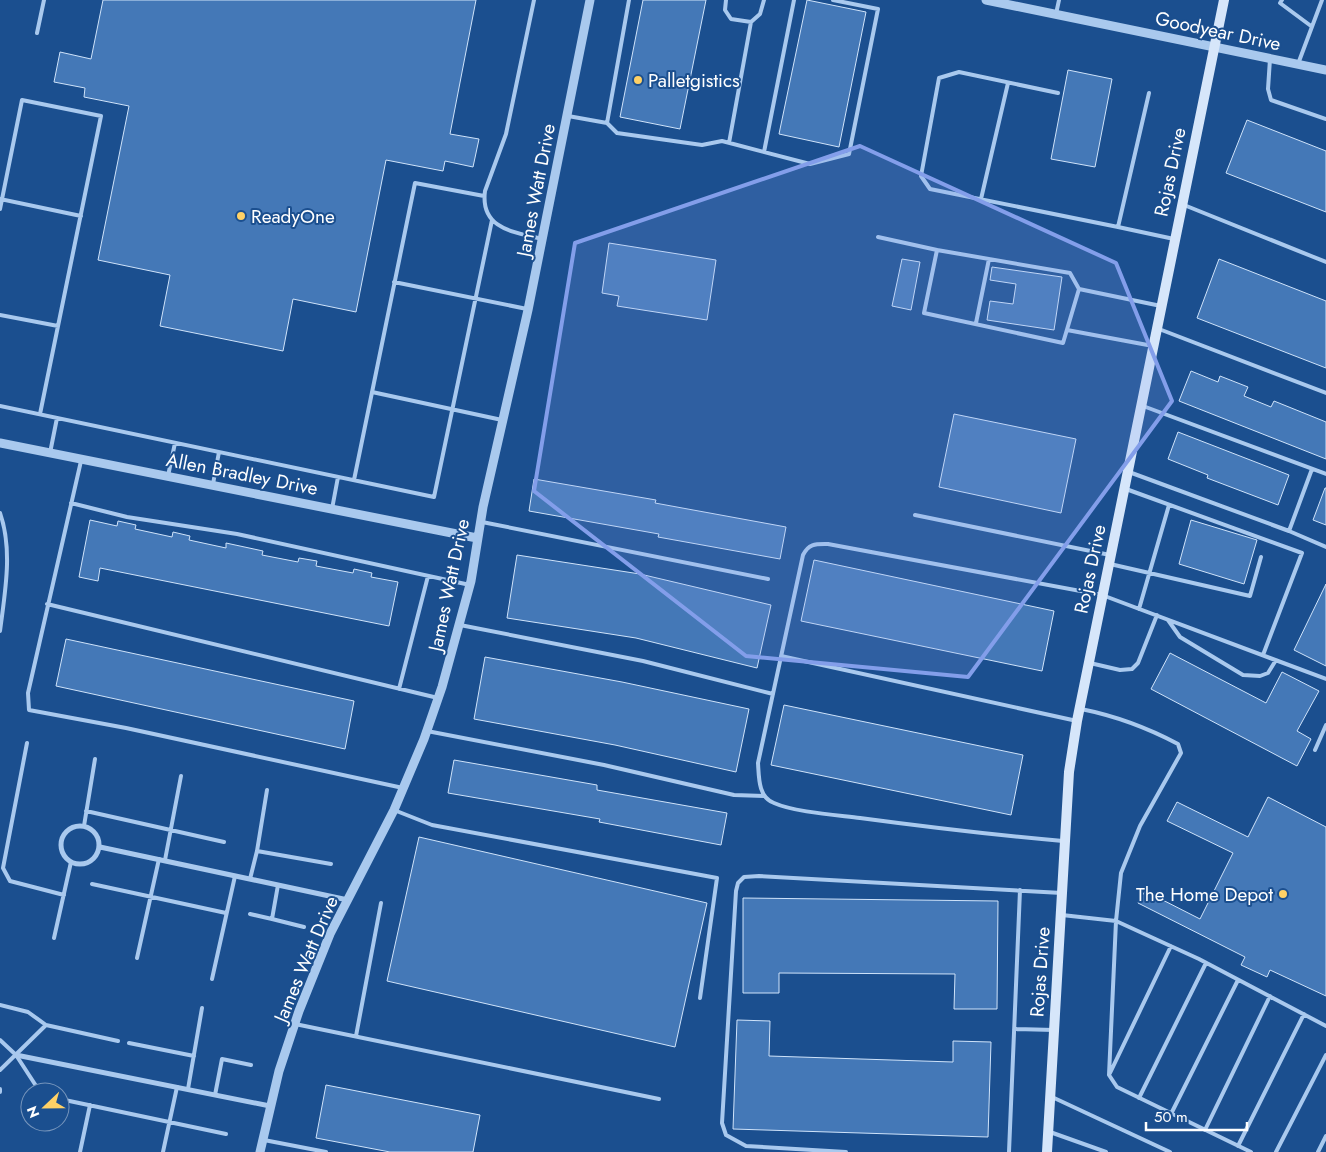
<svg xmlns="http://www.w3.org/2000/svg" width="1326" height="1152" viewBox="0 0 1326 1152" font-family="Jost,sans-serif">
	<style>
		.building { fill: #4478b7; stroke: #cfe3fa }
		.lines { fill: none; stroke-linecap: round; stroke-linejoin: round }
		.service { stroke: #a9c9ee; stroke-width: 4 }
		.minor { stroke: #a9c9ee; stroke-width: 5 }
		.tertiary { stroke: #a9c9ee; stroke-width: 9 }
		.secondary { stroke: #d6e6fa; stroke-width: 10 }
		.marked { fill: #839eea; fill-opacity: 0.2; stroke: #839eea; stroke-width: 4; stroke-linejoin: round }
		.poi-dot { fill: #ffd166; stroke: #1b4f8f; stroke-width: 2 }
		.labels { text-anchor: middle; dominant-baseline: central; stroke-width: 4; stroke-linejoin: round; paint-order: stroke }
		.street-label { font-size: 19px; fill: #fff; stroke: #1b4f8f }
		.poi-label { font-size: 19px; fill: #fff; stroke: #1b4f8f; text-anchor: start }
	</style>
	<rect width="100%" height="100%" fill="#1b4f8f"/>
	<path class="building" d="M103,0H476L450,134L479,139L473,167L445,161L443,171L386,160L356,312L293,299L283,351L160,326L170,275L98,260L129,106L84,97L85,88L54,82L60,52L91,59Z
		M643,0H706L680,129L620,117Z
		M807,0L866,12L839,147L779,134Z
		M1068,70L1112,79L1095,167L1051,159Z
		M1247,120L1326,151V212L1226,173Z
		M609,243L716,260L707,320L617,306L619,296L602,293Z
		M902,259L920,262L911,310L892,306Z
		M1219,259L1326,301V368L1197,318Z
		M992,267L1062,277L1054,330L987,320L990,301L1013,304L1016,284L990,280Z
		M1191,371L1218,382L1220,376L1248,387L1244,396L1271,407L1274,401L1326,422V459L1179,401Z
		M954,414L1076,439L1061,513L939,487Z
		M1178,432L1289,475L1278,505L1207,478L1208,475L1168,459Z
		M534,479L656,500L655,503L786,527L780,559L658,537L659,534L529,511Z
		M1325,488H1326V525L1313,520Z
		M90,520L117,526L118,521L136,525L135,529L172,537L173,532L190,536L189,540L226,548V543L263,551L262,555L298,562L299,558L317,561L316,566L353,573L354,569L372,573L371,577L398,582L389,626L100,568L98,581L79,577Z
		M1191,520L1257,540L1244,584L1179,564Z
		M517,555L640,574L771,605L757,668L636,638L507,618Z
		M814,560L1054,611L1042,671L801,621Z
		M1326,584V666L1294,650Z
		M66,639L354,701L345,749L56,686Z
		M1170,653L1266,703L1282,672L1319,691L1297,731L1311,739L1297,766L1151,689Z
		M485,657L622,682L749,709L736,772L615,745L474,719Z
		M784,705L1023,755L1011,815L771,765Z
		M454,760L597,785V790L727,813L721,845L599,822L600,819L448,793Z
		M1268,797L1326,827V996L1270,970L1267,977L1241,965L1245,957L1138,903L1145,891L1200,919L1233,853L1167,821L1177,802L1248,837Z
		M419,837L707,903L675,1047L387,981Z
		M743,898L998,901L997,1009H954L955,974L779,973V993H743Z
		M737,1020L770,1021L769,1056L953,1062V1041L991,1042L988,1137L733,1129Z
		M326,1085L480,1115L473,1152H390L316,1138Z"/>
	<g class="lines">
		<path class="service" d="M534,0L506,134L485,191C480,229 514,232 542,239
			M726,0L725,10L731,19L751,22L760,14L764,0
			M1282,0L1280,3L1311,26
			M1056,14L1059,0
			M37,33L44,0
			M1270,59L1268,89L1271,100L1326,119
			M1298,64L1322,0
			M1058,93L959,72L939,78L921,176L930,189L1118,227
			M1149,93L1118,227L1174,239
			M568,116L607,123L629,0
			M607,123L617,133L702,145L722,141L810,164L849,154L878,9L833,0
			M729,143L751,22
			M764,152L794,0
			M0,199L81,216
			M981,199L1008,83
			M1184,205L1326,262
			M0,209L22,100L101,116L40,414
			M878,237L937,250
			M394,282L527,309
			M1079,289L1063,343L924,313L937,250L1070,273L1079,289L1161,306
			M0,315L58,326
			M976,323L989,259
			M1159,329L1326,393
			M1067,330L1153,346
			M372,392L502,420
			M0,406L434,497L492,220
			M1143,406L1326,474
			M50,453L57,418
			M81,461L28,693L29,710L126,728L403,788
			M1129,472L1289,531L1312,469
			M168,476L175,443
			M354,480L415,183L484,196
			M213,484L219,452
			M1126,489L1302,553L1263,655
			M71,503L127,517L237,534L470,585
			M332,509L338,477
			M0,513C13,550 5,592 0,631
			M915,515L1110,555
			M482,522L768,579
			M1289,531L1326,547
			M1110,564L1250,596L1261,557
			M47,604L438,698
			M1139,609L1169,505
			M1168,620L1180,637L1243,675L1260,676L1268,673L1276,660
			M460,625L643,661L773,694
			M781,656L1077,721
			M1090,663L1120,670L1132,669L1138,663L1157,615
			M399,689L428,576
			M1081,709C1116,716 1146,727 1178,744L1181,753L1140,826L1121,873L1116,921L1199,959L1326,1026
			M427,731L604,765L734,795L764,796
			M27,743L3,868L10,881L64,895
			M1315,750L1326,725
			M394,810L432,825L717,878L700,998
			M86,811L224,842
			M84,826L95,759
			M1063,841C995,835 927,827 860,818C836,815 794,812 774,803C758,797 759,777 758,763L803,555C809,543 816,544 828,544L1102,595L1326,679
			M257,851L331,864
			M165,860L181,776
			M250,879L257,851L267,790
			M92,884L226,913
			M278,885L272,919L304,927
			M250,914L272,919
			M1062,915L1116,921L1109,1075L1117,1087L1251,1152
			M54,938L71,862
			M137,958L159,859
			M212,979L235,876
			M0,1005L28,1012L46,1025
			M295,1024L659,1099
			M1014,1029L1054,1030
			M356,1036L381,903
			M0,1040L16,1055L40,1092
			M129,1043L194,1056
			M0,1070L46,1025L118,1041
			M1110,1073L1171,946
			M0,1089V1092
			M188,1089L202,1008
			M215,1095L222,1059L251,1065
			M1052,1097L1170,1152
			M1139,1098L1206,963
			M60,1099L226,1134
			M1171,1114L1238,980
			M1205,1130L1270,996
			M1050,1132L1106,1152
			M264,1140L326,1152
			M1238,1146L1304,1014
			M80,1152L90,1105
			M163,1152L177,1087
			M846,1152L746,1146L726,1135L722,1123L736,891L738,883L744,877L759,876L1062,893
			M1009,1152L1020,890
			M1276,1152L1326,1055
			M1318,1152L1326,1136"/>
		<path class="minor" d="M61 845a19 19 0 1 1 38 0a19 19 0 1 1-38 0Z
			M100,847L348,900
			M16,1055L270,1106"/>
		<path class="tertiary" d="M986,0L1326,70
			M0,443L477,538
			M260,1152L279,1071L299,1011L330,934L394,810L424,739L442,687L471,581L483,507L528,310L590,0"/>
		<path class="secondary" d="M1047,1152L1069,772L1077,721L1224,0"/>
	</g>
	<path class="marked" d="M860,146L1116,263L1172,401L968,677L746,656L534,491L575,243Z"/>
	<g class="poi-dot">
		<circle cx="638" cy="80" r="5"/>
		<circle cx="241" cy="216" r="5"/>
		<circle cx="1283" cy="894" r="5"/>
	</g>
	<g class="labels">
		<g class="street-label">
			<text transform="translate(1218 31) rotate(12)">Goodyear Drive</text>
			<text transform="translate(1170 172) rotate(-78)">Rojas Drive</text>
			<text transform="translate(536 190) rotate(-79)">James Watt Drive</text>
			<text transform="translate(242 474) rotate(11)">Allen Bradley Drive</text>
			<text transform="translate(1090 569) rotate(-78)">Rojas Drive</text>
			<text transform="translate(449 585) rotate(-78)">James Watt Drive</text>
			<text transform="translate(306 959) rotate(-67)">James Watt Drive</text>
			<text transform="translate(1040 972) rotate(-86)">Rojas Drive</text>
		</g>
		<g class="poi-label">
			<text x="648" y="80">Palletgistics</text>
			<text x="251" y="216">ReadyOne</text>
			<text x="1273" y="894" text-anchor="end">The Home Depot</text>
		</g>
	</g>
	<g transform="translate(45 1107) rotate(248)"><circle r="24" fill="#1b4f8f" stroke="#7695bc"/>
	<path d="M0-4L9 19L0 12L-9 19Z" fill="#ffd166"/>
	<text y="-8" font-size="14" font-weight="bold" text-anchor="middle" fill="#ffffff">N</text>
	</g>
	<path d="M1146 1122v8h101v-8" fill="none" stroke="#ffffff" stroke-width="2.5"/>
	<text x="1154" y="1122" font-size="15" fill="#ffffff" stroke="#1b4f8f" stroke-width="4" paint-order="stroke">50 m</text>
</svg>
